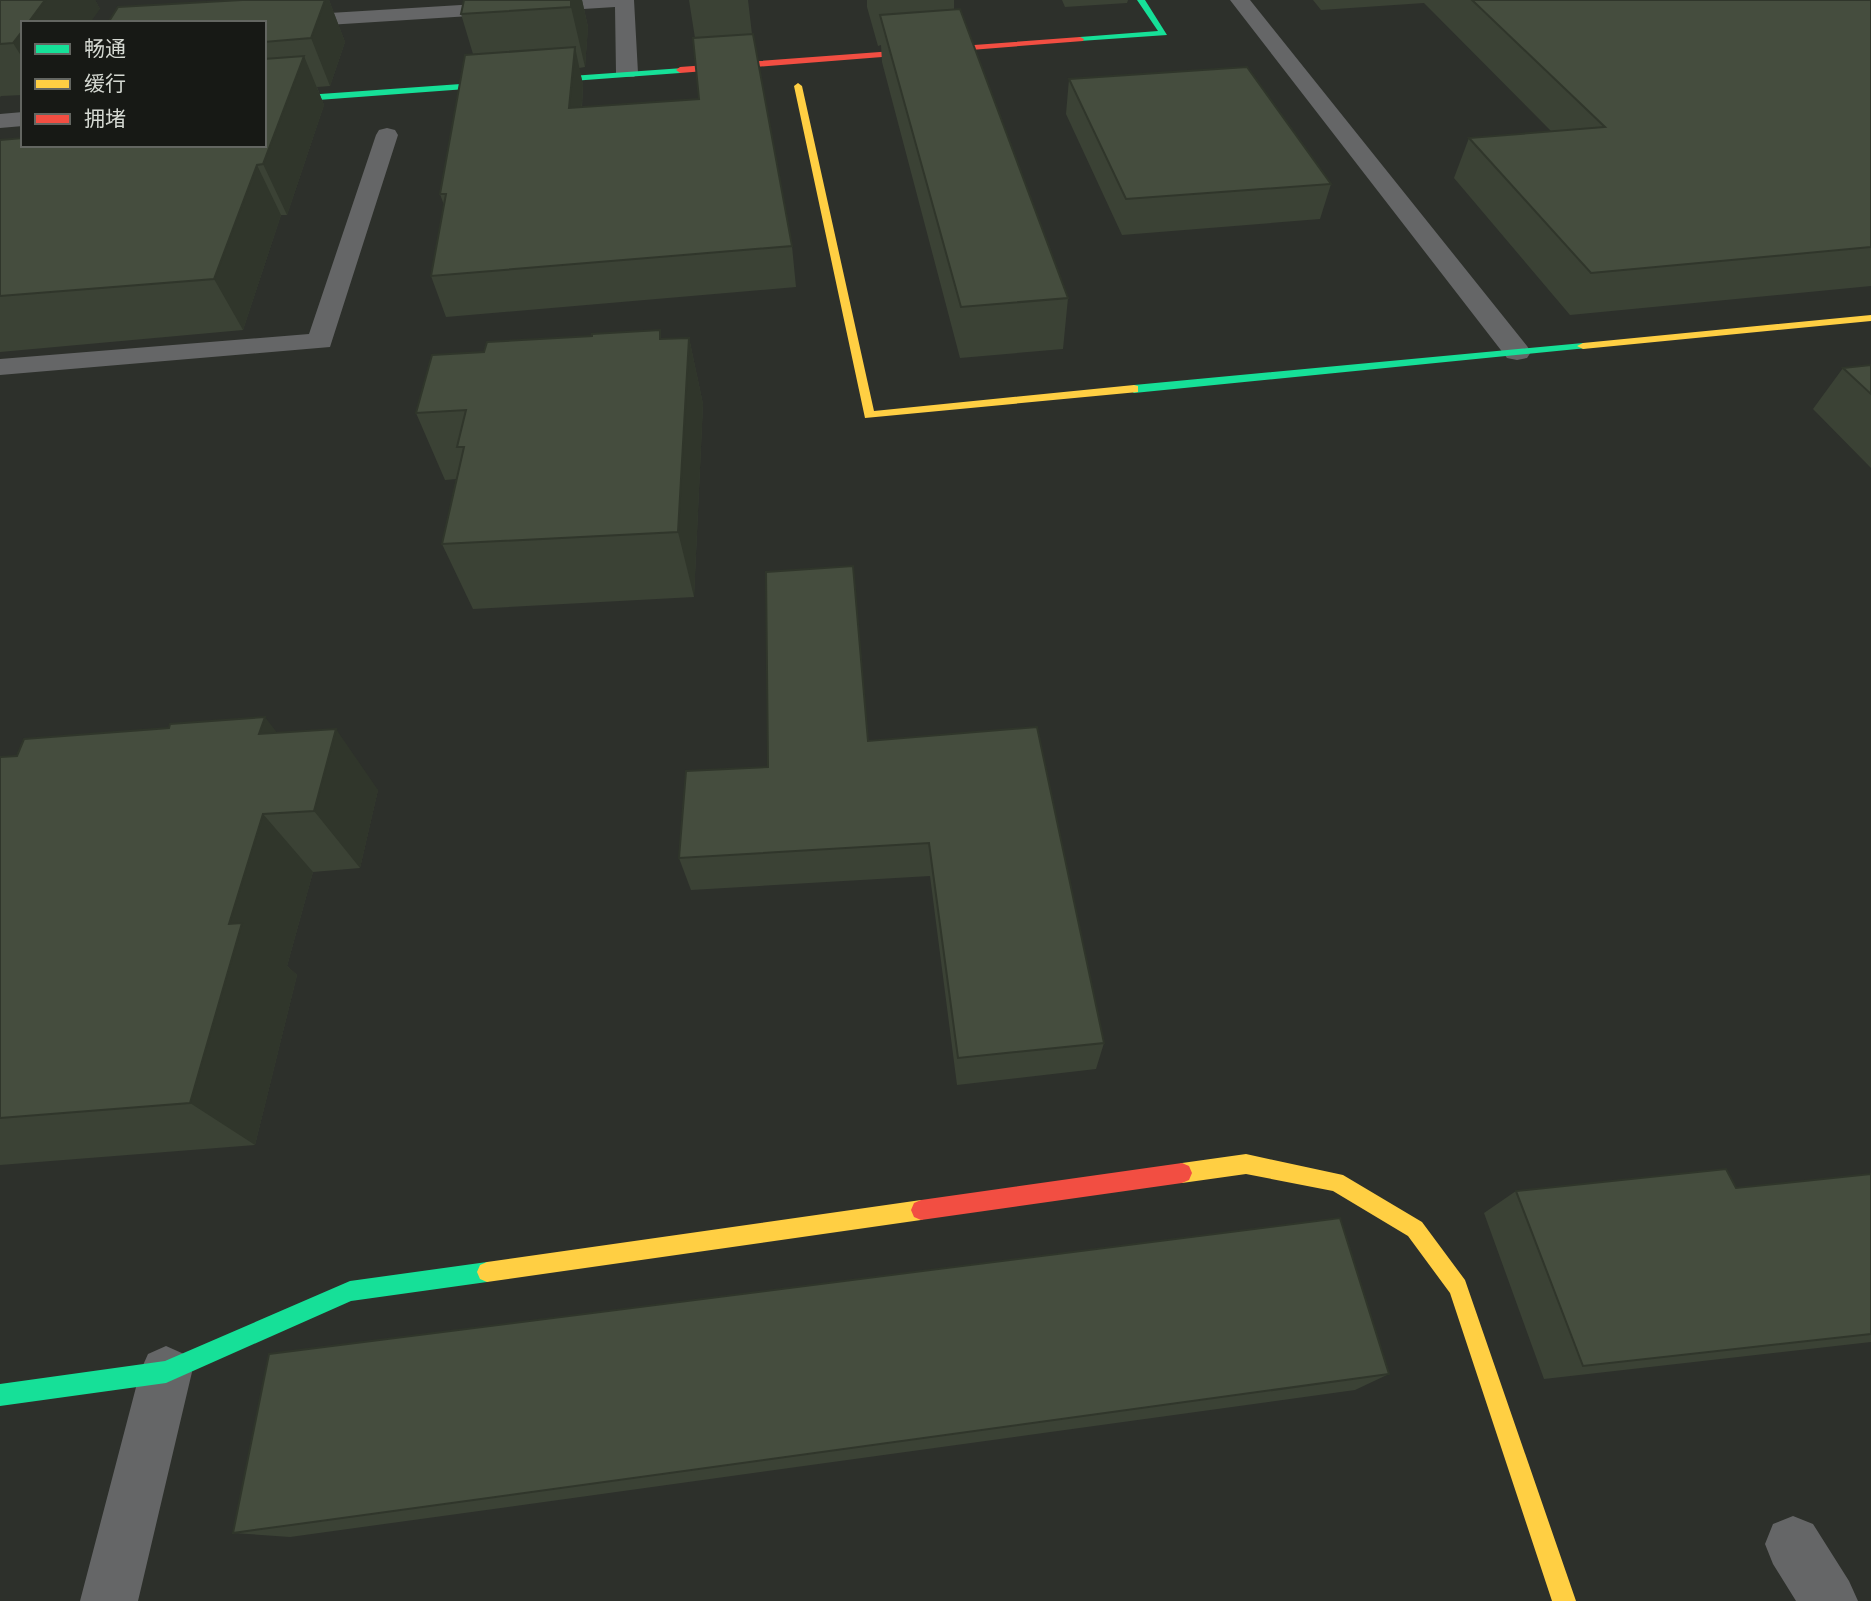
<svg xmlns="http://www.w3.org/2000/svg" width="1871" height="1601" viewBox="0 0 1871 1601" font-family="'Noto Sans','Noto Sans SC',sans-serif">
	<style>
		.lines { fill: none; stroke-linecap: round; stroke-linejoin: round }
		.street { fill: #656667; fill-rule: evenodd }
		.fast { fill: #16e098; fill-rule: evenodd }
		.slow { fill: #ffcf43; fill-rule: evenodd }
		.jam { fill: #f24e42; fill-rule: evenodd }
		.wall { fill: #3b4235 }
		.shaded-wall { fill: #30362b }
		.building { fill: #454d3e; stroke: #30362b; stroke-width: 2 }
	</style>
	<rect width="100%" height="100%" fill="#2d302b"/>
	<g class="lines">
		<path class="street" d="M545,0H634L638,73L634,77H620L616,73L615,7L264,29V23H254L264,17Z
			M1230,0H1250L1527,346L1531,352L1527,358L1517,360L1507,358Z
			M23,112V126L0,128V114Z
			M387,128L395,130L398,135L330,347L0,375V359L309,334L376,135L379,130Z
			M166,1346L184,1354L192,1372L138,1601H80L140,1372L148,1354Z
			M1793,1516L1813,1524L1849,1581L1858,1601H1796L1773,1564L1765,1544L1773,1524Z"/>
		<path class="fast" d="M1137,0H1145L1167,35L1080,41L1076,39L1080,37L1158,31Z
			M683,68L684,70L680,73L264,104V98Z
			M1583,343L1587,344V348L1134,393L1128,389L1134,385Z
			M487,1262L494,1265L497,1272L494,1279L487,1282L351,1301L166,1383L0,1406V1384L165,1361L350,1281Z"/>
		<path class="slow" d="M798,83L802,86L874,411L1134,385L1138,386V392L865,418L794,86Z
			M1871,315V321L1583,349L1577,346L1583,343Z
			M1246,1154L1343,1175L1422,1222L1465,1280L1576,1601H1552L1450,1293L1408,1236L1333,1191L1246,1174L1182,1183L1175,1180L1172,1173L1175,1166L1182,1163Z
			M921,1200L928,1203L931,1210L928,1217L921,1220L487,1282L480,1279L477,1272L480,1265L487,1262Z"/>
		<path class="jam" d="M1080,37L1084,39L1083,41L680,73L676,70L680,67Z
			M1182,1163L1189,1166L1192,1173L1189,1180L1182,1183L921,1220L914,1217L911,1210L914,1203L921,1200Z"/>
	</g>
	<path class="wall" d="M0,0H95L100,9L23,23V95L1,96L0,97Z
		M242,0H329L345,42L330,86L317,87L324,105L287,215H281L243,330L0,352V140L264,145V23Z
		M582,0L588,27L585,67L579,68L583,85L582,107L699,99L695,38L689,0H748L752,34L792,246L796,287L446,317L431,276L444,205L440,194L473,54L461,14Z
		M867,0H954V9L1068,298L1063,349L960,358L882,62L881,45L878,46L867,7Z
		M1062,0H1128L1127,3L1065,7Z
		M1313,0H1871V286L1570,315L1454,178L1469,138L1551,131L1424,3L1321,10Z
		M1069,79L1331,184L1320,219L1122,235L1066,114Z
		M689,338L703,404L694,597L473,609L442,544L456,479L445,480L416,413L484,352Z
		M1871,365V468L1813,409L1843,368Z
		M277,733L378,790L360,868L313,872L287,966L297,975L255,1145L0,1165V757Z
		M868,741L1104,1043L1096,1069L957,1085L930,876L691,890L679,858L768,767Z
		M1871,1174V1342L1544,1379L1484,1213L1516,1191L1736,1188Z
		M1389,1374L1355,1390L290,1537L233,1533Z"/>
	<path class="shaded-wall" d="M45,0H95L100,9L90,23H28Z
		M325,0H329L345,42L330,86L311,38Z
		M571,0H582L588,27L585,67L571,7Z
		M23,30V59L13,43Z
		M575,47L583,85L579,147L569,108Z
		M304,56L324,105L287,215L263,164Z
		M257,165L281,215L243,330L214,279Z
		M689,338L703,404L694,597L678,532Z
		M265,717L312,778L259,734Z
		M336,729L378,790L360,868L314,811Z
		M263,814L313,872L287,966L297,975L255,1145L190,1103L229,924Z"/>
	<path class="building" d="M0,0H45L28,23H23V30L13,43L0,44Z
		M242,0H325L311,38L264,42V23H108L118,7Z
		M464,0H571V7L461,14Z
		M1472,0H1871V247L1591,273L1469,138L1605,127Z
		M960,9L1068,298L961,307L880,15Z
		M753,34L792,246L431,276L446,194H440L465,55L575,47L569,108L699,99L693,38Z
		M304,56L263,164L257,165L214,279L0,296V140L23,138V145H264V59Z
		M1247,67L1331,184L1126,199L1069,79Z
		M660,330V339L689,338L678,532L442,544L464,447H457L466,410L416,413L432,355L484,352L487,342L592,336V334Z
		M1871,365V394L1843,368Z
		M853,566L868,741L1037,727L1104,1043L958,1058L929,843L679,858L686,771L768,767L766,572Z
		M265,717L259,734L336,729L314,811L263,814L229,924L242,923L190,1103L0,1118V757L17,756L24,739L169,728L170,724Z
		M1726,1169L1736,1188L1871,1174V1334L1583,1366L1516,1191Z
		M1340,1218L1389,1374L233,1533L269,1354Z"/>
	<rect x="21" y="21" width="245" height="126" fill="#171915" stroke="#636661" stroke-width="2"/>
	<rect x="35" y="44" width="35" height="10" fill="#16e098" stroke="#636661" stroke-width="2"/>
	<text x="84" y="56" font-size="21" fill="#d5d9d2">畅通</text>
	<rect x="35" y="79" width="35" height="10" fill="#ffcf43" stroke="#636661" stroke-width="2"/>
	<text x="84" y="91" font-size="21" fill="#d5d9d2">缓行</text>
	<rect x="35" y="114" width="35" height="10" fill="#f24e42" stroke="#636661" stroke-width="2"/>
	<text x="84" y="126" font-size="21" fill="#d5d9d2">拥堵</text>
</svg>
